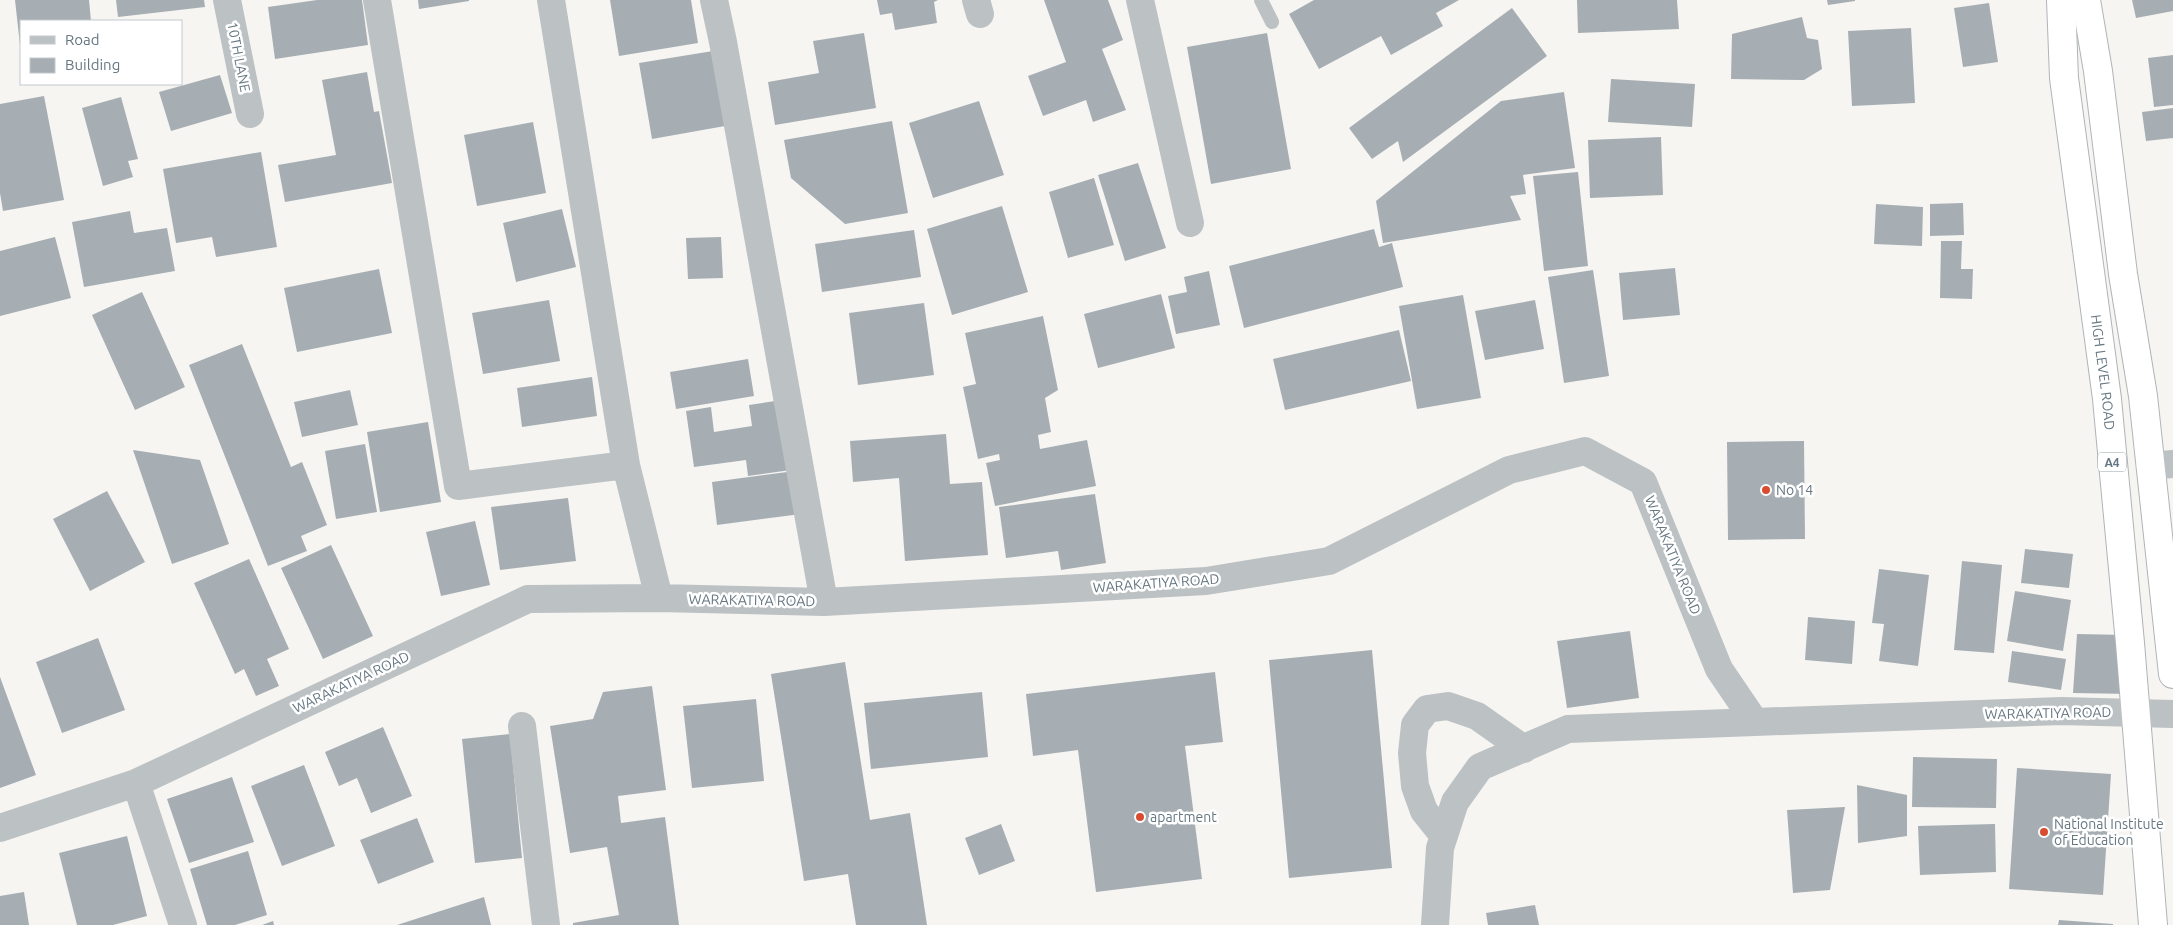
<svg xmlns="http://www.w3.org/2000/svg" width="2173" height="925" viewBox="0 0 2173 925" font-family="Ubuntu,sans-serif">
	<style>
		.building { fill: #a6aeb3 }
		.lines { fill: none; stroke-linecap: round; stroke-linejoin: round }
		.trunk-casing { stroke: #b0b4b7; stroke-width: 30 }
		.service { stroke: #bcc1c4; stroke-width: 14 }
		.minor { stroke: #bcc1c4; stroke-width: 28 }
		.trunk { stroke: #fff; stroke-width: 28 }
		.poi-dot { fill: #d94c2f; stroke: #fff; stroke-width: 2 }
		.labels { text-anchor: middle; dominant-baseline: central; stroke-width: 5; stroke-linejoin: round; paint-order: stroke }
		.shield { fill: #fff; stroke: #94a0a8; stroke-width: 1 }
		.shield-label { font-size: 12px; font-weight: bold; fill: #667782 }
		.street-label { font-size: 14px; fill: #667782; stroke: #fff }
		.poi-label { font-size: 14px; fill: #667782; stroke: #fff; text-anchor: start }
	</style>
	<rect width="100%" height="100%" fill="#f6f5f2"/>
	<path class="building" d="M15,0H89L91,21H21L20,45Z
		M116,0H204L205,7L118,17Z
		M317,0H362L368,45L275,59L268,7Z
		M418,0H469V1L419,9Z
		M610,0H691L698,43L619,56Z
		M877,0H938L934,2L937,23L895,30L892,13L880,15Z
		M1044,0H1108L1123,40L1102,49L1126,110L1093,122L1086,100L1043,116L1028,76L1066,62Z
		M1314,0H1459L1436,13L1443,26L1391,55L1381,36L1319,69L1289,14Z
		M1577,0H1677L1679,29L1578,33Z
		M1827,0H1855V1L1828,5Z
		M2132,0H2173V11L2136,18Z
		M1989,3L1998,62L1963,67L1954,8Z
		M1512,8L1547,56L1403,162L1398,141L1372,159L1349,128Z
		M1802,17L1807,38L1818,40L1822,69L1804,80L1731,79L1732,34Z
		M1911,28L1915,103L1852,106L1848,31Z
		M864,33L876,108L775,125L768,82L819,73L813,41Z
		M1267,33L1291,169L1211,184L1187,47Z
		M713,51L725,126L652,139L639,63Z
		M2173,55V105L2154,107L2148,58Z
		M367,72L374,112L379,111L392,183L285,202L278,165L336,155L322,80Z
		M220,75L232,113L171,131L159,92Z
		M1611,79L1695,84L1692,127L1608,122Z
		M1564,92L1575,168L1523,175L1526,194L1510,196L1521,220L1383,243L1376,201L1501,101Z
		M44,96L64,200L3,211L0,193V104Z
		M121,97L138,159L128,161L133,177L103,186L82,108Z
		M979,101L1004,175L933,198L909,123Z
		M2173,108V138L2146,141L2142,112Z
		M892,121L908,213L845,224L791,178L784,140Z
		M533,122L546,193L477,206L464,135Z
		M1661,137L1663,195L1590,198L1588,140Z
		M261,152L277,247L216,257L212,237L176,243L163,169Z
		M1138,163L1166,248L1125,261L1098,175Z
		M1578,172L1588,266L1544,271L1533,176Z
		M1094,178L1114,245L1068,258L1049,192Z
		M1963,203L1964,235L1930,236V204Z
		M1876,204L1923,207L1922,246L1874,244Z
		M1002,206L1028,292L952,315L927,229Z
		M562,209L576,267L516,282L503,223Z
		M130,211L134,233L167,228L175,271L84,287L72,222Z
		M1374,229L1379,247L1392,243L1403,287L1244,328L1229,266Z
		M914,230L921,277L822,292L815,244Z
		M55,237L71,298L0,316V251Z
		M721,237L723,278L688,279L686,238Z
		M1941,241H1962L1961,269H1973L1972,299L1940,298Z
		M1675,268L1680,315L1623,320L1619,273Z
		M379,269L392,333L297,352L284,288Z
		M1593,270L1609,376L1564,383L1548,277Z
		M1209,271L1220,325L1176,334L1168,296L1187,292L1184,277Z
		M142,292L185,387L135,410L92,315Z
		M1161,294L1175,348L1098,368L1084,314Z
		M1463,295L1481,398L1417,409L1399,306Z
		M549,300L560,361L483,374L472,313Z
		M1535,300L1544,349L1485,360L1475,311Z
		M924,303L934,375L858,385L849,313Z
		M1043,316L1058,390L1045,398L1051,432L1038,435L1040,449L1087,440L1096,486L995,506L986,463L1000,460L999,454L978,459L963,387L976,384L965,333Z
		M1399,330L1411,381L1285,410L1273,359Z
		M242,344L291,467L302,462L327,525L301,536L307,551L268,566L189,365Z
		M748,359L754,396L676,409L670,372Z
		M592,377L597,416L522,427L517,388Z
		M350,390L358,425L302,437L294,402Z
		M788,399L798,469L748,476L746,460L694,467L686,411L711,407L714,432L752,426L749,405Z
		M428,422L441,502L380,512L367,432Z
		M946,434L950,484L982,482L988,555L905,561L899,478L853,482L850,441Z
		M1804,441L1805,539L1728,540L1727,442Z
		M365,444L377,512L336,519L325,451Z
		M133,450L200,460L229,544L172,564Z
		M795,471L801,514L717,525L712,482Z
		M107,491L145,562L90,591L53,519Z
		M1095,494L1106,563L1061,570L1058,551L1006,558L999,507Z
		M568,498L576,561L500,570L491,507Z
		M475,521L490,585L441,596L426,532Z
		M331,545L373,636L323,659L281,568Z
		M2025,549L2073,554L2069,588L2021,583Z
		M249,559L289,649L267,659L279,686L256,696L244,669L235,674L194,583Z
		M1962,561L2002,565L1994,653L1954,650Z
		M1879,569L1929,575L1918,666L1879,661L1884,624L1872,623Z
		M2015,591L2071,600L2063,651L2007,641Z
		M1808,617L1855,621L1852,664L1805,660Z
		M1630,631L1639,698L1567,708L1557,641Z
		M2077,634L2127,635L2132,694L2073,693Z
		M98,638L125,710L62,733L36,662Z
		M1372,650L1392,868L1289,878L1269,660Z
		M2012,651L2066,659L2061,690L2008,682Z
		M845,662L870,820L910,813L927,925H856L848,874L804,881L771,674Z
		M1215,672L1223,742L1185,746L1202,879L1096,892L1078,750L1033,756L1026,694Z
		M0,677L36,775L0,788Z
		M652,686L666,790L618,796L621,823L665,817L679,925H573V923L619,915L607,847L570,853L550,726L593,719L603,692Z
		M982,692L988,757L871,769L864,703Z
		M756,699L764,781L692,788L683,706Z
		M383,727L412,796L371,813L357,778L339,786L325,752Z
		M510,734L522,858L475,863L462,739Z
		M1913,757L1997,759L1996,808L1912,807Z
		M304,765L335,846L282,866L251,786Z
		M2017,768L2111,774L2103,895L2009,889Z
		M232,777L254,842L189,863L167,799Z
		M1857,785L1907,795V836L1858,843Z
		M1845,807L1830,890L1793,893L1787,810Z
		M417,818L434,862L378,884L360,840Z
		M1001,824L1015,861L979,875L965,838Z
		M1995,824L1996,872L1920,875L1918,826Z
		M127,836L147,916L113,925H77L59,853Z
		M248,851L267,915L235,925H207L190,869Z
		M24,892L29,925H0V896Z
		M484,897L491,925H397Z
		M1535,905L1539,925H1488L1486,913Z
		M2059,920L2113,924V925H2058Z
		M273,921L274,925H262Z"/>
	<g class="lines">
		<g class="trunk-casing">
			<g id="trunk">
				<path id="s1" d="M2061,0L2064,78L2107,399L2130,643L2153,925"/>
				<path d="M2086,0L2098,71L2123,274L2143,396L2173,674"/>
			</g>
		</g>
		<path class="service" d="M1261,0L1272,22"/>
		<path class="minor" d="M227,0L250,114
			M377,0L458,486L626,465
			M551,0L626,465L659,598
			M714,0L723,42L824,602
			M976,0L980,14
			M1140,0L1190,223
			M2150,466L2173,464
			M522,726L546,925
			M136,783L183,925
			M0,828L136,783L528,599L659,598L824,602L1206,581L1329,561L1509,470L1585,451L1643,482L1719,669L1755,722L2062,711L2173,714
			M1444,836L1424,811L1415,786L1412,753L1415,725L1427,709L1448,706L1477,716L1524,749
			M1435,925L1440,848L1455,802L1480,767L1568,729L1755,722"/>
		<use href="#trunk" class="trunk"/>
	</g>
	<g class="poi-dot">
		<circle cx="1766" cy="490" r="5"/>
		<circle cx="1140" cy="817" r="5"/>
		<circle cx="2044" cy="832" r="5"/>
	</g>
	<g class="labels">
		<rect class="shield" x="2098" y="452.5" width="28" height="19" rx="4"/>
		<g class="shield-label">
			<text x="2112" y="462">A4</text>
		</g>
		<g class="street-label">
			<text transform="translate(239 57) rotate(79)">10TH LANE</text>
			<text stroke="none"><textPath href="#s1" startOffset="375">HIGH LEVEL ROAD</textPath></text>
			<text transform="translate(1673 555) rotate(68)">WARAKATIYA ROAD</text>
			<text transform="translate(1156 583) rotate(-4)">WARAKATIYA ROAD</text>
			<text transform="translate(752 600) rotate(1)">WARAKATIYA ROAD</text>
			<text transform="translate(351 682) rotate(-25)">WARAKATIYA ROAD</text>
			<text transform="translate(2048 713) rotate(-1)">WARAKATIYA ROAD</text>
		</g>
		<g class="poi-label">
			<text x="1776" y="490">No 14</text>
			<text x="1150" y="817">apartment</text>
			<text x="2054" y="824">National Institute<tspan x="2054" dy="16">of Education</tspan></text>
		</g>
	</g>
	<rect x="20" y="20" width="162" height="65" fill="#ffffff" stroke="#c2c9cd"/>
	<rect x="30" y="36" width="25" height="8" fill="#bcc1c4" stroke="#c2c9cd"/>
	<text x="65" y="45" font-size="15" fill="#667782">Road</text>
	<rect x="30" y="58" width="25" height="15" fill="#a6aeb3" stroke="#c2c9cd"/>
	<text x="65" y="70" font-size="15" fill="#667782">Building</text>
</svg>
